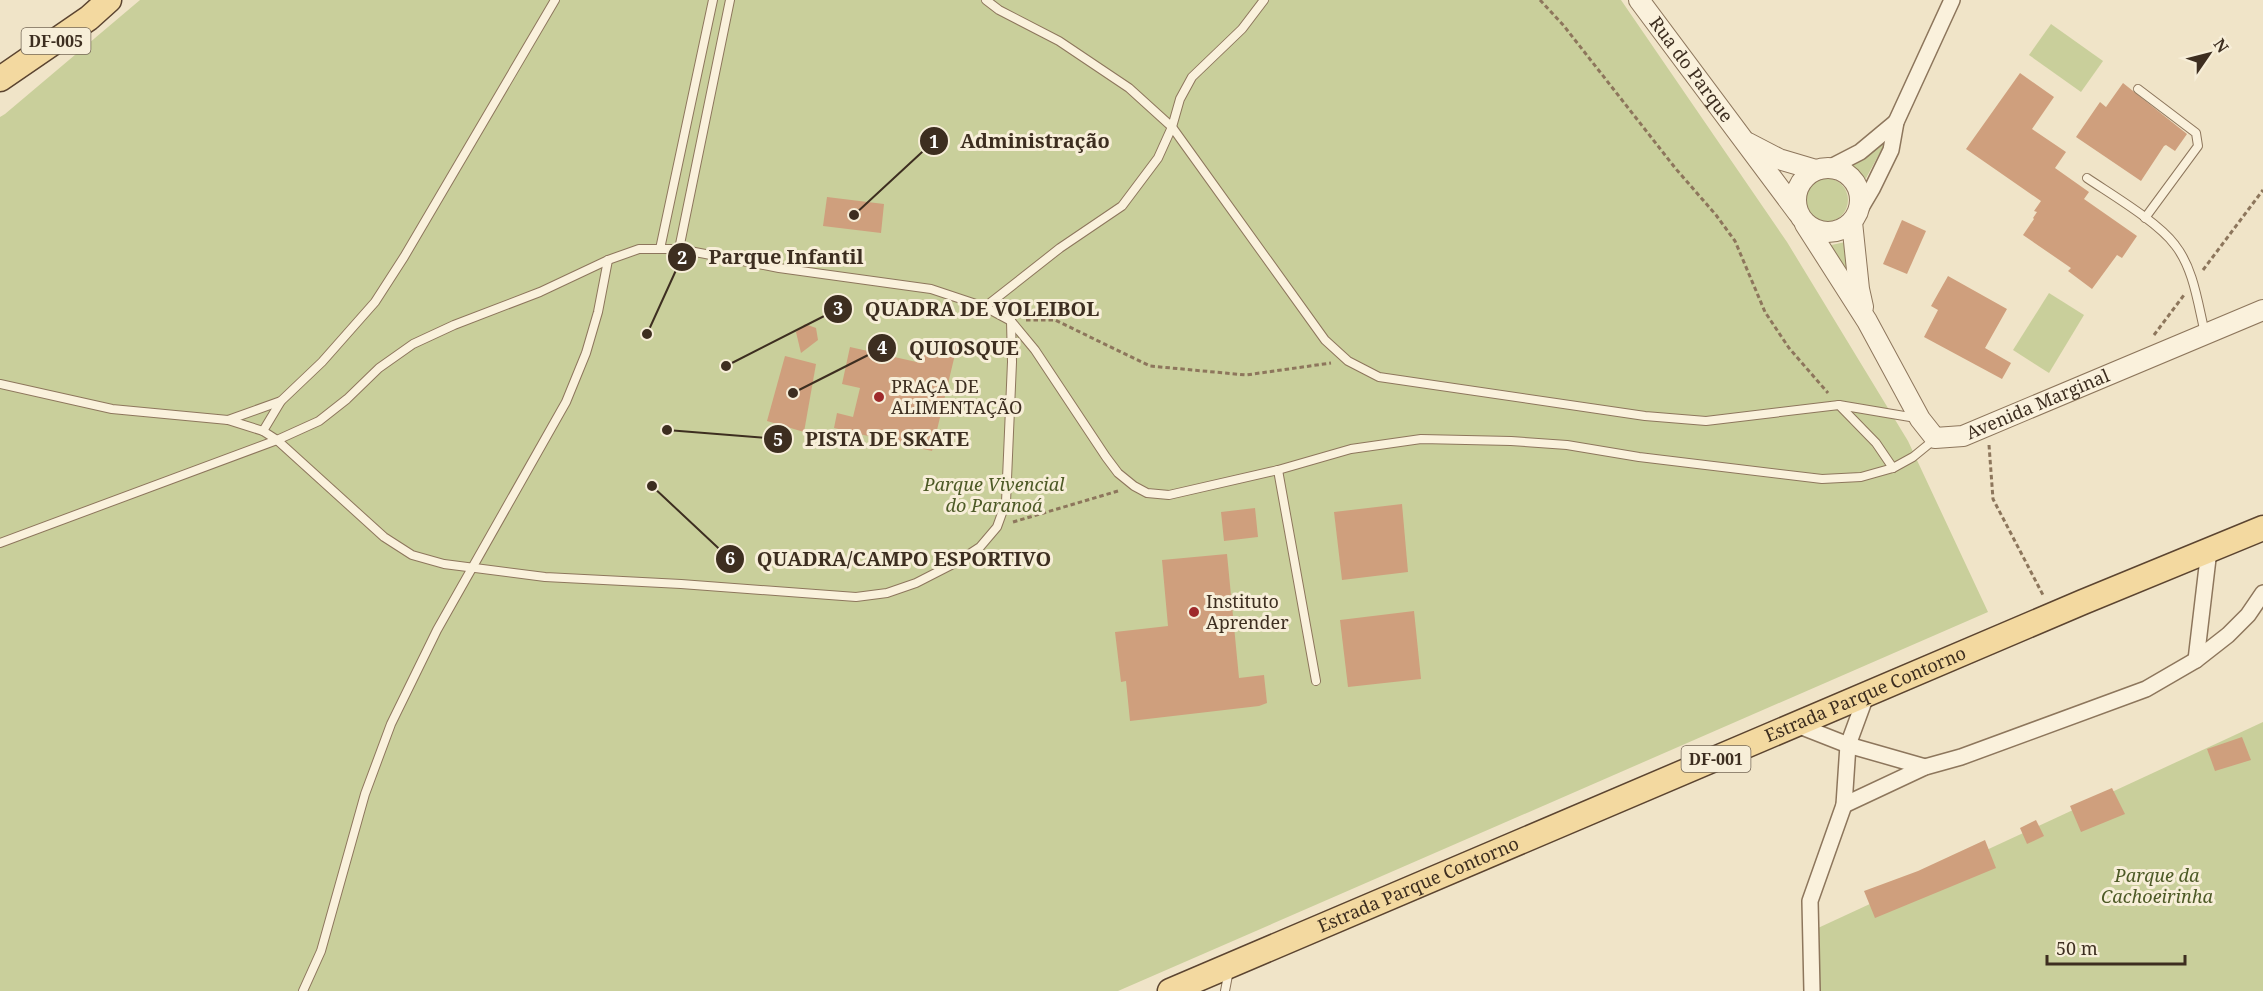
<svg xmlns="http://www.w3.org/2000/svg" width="2263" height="991" font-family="'Noto Serif',serif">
  <rect width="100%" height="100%" fill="#f0e4c8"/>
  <g fill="#c9cf9b">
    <polygon points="140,0 1621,0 1787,242 1908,441 1988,612 1118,991 0,991 0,117 5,114"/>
    <polygon points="2051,24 2103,61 2081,92 2029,55"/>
    <polygon points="1890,134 1865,180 1859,171 1848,164"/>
    <circle cx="1826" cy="200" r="22"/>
    <polygon points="1845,242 1854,291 1827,246"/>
    <polygon points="2049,293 2084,315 2049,373 2013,350"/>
    <polygon points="2263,722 2263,991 1817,991 1818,928"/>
  </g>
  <g fill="#cf9f7d">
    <polygon points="2020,73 2054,97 2032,129 2066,152 2055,168 2089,192 2084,199 2137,236 2122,258 2117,255 2092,289 2068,271 2071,268 2023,235 2034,219 2033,218 2037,212 2034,211 2041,201 1966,149"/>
    <polygon points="2123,83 2187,134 2175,151 2166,145 2164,146 2141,181 2076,137 2100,102 2106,107"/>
    <polygon points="827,197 884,204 881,233 823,226"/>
    <polygon points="1902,220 1926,231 1907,274 1883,264"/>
    <polygon points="1948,276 2007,309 1985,348 2011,363 2002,379 1924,337 1938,310 1931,306"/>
    <polygon points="805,324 816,328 818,340 801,353 796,332"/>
    <polygon points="927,339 957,346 932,451 834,428 837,413 853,417 860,388 842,384 850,347 921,363"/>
    <polygon points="785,356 816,364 804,432 767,421"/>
    <polygon points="1402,504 1408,572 1342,580 1334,512"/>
    <polygon points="1255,508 1258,537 1224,541 1221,512"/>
    <polygon points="1227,554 1239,678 1264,675 1267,703 1259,706 1130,721 1126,681 1121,682 1115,632 1168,626 1162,560"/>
    <polygon points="1414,611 1421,679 1348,687 1340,620"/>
    <polygon points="2242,737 2251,760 2215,771 2207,749"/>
    <polygon points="2112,788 2125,814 2081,832 2070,806"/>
    <polygon points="2036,820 2044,836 2027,844 2020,828"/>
    <polygon points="1985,840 1996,868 1875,918 1864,891 1918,871"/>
  </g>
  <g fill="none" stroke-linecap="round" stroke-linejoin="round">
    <defs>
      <g id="service">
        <polyline points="986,0 999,10 1059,41 1129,88 1172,127 1325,340 1348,361 1379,377 1645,416 1706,421 1839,405 1876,443 1893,468"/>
        <polyline points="2138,89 2196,133 2198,146 2145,218"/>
        <path d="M2087,178C2112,195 2158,222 2175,245C2194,269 2198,305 2205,333"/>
        <polyline points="660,249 713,0"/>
        <polyline points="679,249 730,0"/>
        <polyline points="985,307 1060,248 1122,206 1158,158 1172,127 1180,99 1192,77 1242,29 1264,0"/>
        <polyline points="0,384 112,409 228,420 281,401 322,362 375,302 404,257 555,0"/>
        <polyline points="1839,405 1916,418"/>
        <polyline points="228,420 263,431 277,440 384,537 412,555 444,564 545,577 681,584 856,597 887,593 916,583 957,562 980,547 997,527 1006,502 1012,362 1011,321"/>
        <polyline points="263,431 281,401"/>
        <polyline points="1278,470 1316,681"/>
        <polyline points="0,543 277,440 319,421 347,399 379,368 413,344 454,325 540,292 608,260 639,249 679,249 779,268 931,289 985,307 1011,321 1035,350 1106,457 1118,473 1134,486 1147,493 1169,495 1278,470 1351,449 1421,439 1511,441 1567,445 1639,457 1822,479 1861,477 1893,468 1913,457 1935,439"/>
        <polyline points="303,991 321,951 365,794 391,724 437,630 566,402 586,353 598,312 608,260"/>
        <polyline points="1225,991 1229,970"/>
      </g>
      <g id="minor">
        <polyline points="1829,168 1860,152 1896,122"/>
        <polyline points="1859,211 1872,189 1891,150 1896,122 1952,0"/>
        <polyline points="2196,660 2209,550"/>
        <polyline points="1797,725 1848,745 1925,767"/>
        <polyline points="1844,805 1925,767 1961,757 2146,689 2196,660 2228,635 2248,615 2263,593"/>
        <polyline points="1812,991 1810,901 1844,805 1848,745 1866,696"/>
      </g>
      <g id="tertiary">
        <path id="s1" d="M1639,0L1798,213"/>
        <polyline points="1748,143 1779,159 1816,170"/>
        <circle cx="1828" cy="200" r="32"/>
        <polyline points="1852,222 1859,289 1863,307"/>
        <path id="s2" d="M1805,224L1867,321L1920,419L1935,438L1963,436L2263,310"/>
      </g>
      <g id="primary">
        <polyline points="0,79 89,18 109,0"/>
        <path id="s3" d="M1170,991L2083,602L2263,528"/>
      </g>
    </defs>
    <use href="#service" stroke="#8d765c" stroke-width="10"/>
    <use href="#minor" stroke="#8d765c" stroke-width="18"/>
    <use href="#tertiary" stroke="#8d765c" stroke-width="22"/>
    <use href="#primary" stroke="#5b4430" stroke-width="27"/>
    <g stroke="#8d765c" stroke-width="3" stroke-dasharray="4.5 3" stroke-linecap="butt">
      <polyline points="1540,0 1564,26 1676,169 1716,215 1735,241 1765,312 1789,348 1828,393"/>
      <polyline points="2203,270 2263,190"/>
      <polyline points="1026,320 1055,320 1150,366 1246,375 1331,363"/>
      <polyline points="2154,335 2184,295"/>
      <polyline points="1989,445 1993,499 2044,597"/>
      <polyline points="1013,522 1118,491"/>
    </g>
    <use href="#service" stroke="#faf1dc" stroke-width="8"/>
    <use href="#minor" stroke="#faf1dc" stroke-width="15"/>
    <use href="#tertiary" stroke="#faf1dc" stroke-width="20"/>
    <use href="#primary" stroke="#f3d9a0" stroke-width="24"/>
  </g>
  <g fill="#9e2a2b" stroke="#f7eed8" stroke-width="2">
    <circle cx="879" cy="397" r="6"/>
    <circle cx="1194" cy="612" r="6"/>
  </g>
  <g text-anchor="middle" stroke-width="6" stroke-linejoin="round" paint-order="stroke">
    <g fill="#f7eed8" stroke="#756857" stroke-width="1.5">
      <rect x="21.5" y="28" width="69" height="26" rx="4.5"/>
      <rect x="1681.5" y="746" width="69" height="26" rx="4.5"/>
    </g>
    <g font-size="16" font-weight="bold" fill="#3d2e20">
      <text x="56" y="47">DF-005</text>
      <text x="1716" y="765">DF-001</text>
    </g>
    <g font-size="18" fill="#3d2e20" stroke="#f7eed8">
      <text dy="6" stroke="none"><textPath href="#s1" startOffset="87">Rua do Parque</textPath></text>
      <text dy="6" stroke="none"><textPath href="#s2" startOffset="360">Avenida Marginal</textPath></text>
      <text dy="6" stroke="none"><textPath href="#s3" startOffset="756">Estrada Parque Contorno</textPath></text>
      <text dy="6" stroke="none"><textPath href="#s3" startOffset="270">Estrada Parque Contorno</textPath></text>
    </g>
    <g font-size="18" fill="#3d2e20" stroke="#f7eed8" text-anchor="start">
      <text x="891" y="393">PRAÇA DE<tspan x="891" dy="21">ALIMENTAÇÃO</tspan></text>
      <text x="1206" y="608">Instituto<tspan x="1206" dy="21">Aprender</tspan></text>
    </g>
    <g font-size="18" font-style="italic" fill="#4d5a26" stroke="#f7eed8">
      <text x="994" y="491">Parque Vivencial<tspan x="994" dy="21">do Paranoá</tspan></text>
      <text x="2157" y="882">Parque da<tspan x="2157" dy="21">Cachoeirinha</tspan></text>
    </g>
  </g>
  <path fill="none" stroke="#3d2e20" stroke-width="2" d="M854 215L934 141M647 334L682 257M726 366L838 309M793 393L882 348M667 430L778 439M652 486L730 559"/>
  <g fill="#3d2e20" stroke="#f7eed8" stroke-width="2">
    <circle cx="854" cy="215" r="6"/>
    <circle cx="647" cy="334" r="6"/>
    <circle cx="726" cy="366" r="6"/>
    <circle cx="793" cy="393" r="6"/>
    <circle cx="667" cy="430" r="6"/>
    <circle cx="652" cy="486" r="6"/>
    <circle cx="934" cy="141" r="15"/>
    <circle cx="682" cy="257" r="15"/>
    <circle cx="838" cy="309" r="15"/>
    <circle cx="882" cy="348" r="15"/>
    <circle cx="778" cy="439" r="15"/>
    <circle cx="730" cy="559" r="15"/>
  </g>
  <g font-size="18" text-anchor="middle" font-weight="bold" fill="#fff">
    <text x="934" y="148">1</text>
    <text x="682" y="264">2</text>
    <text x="838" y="315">3</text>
    <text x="882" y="354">4</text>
    <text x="778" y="446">5</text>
    <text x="730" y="565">6</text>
  </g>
  <g font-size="20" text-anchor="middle" font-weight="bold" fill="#3d2e20" stroke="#f7eed8" stroke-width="6" stroke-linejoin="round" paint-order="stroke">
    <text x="1035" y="148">Administração</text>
    <text x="786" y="264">Parque Infantil</text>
    <text x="982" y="316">QUADRA DE VOLEIBOL</text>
    <text x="964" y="355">QUIOSQUE</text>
    <text x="887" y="446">PISTA DE SKATE</text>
    <text x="904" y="566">QUADRA/CAMPO ESPORTIVO</text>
  </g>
  <g transform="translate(2209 54) rotate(55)" stroke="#f7eed8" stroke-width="4.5" paint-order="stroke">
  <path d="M0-4.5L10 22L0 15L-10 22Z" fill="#3d2e20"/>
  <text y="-9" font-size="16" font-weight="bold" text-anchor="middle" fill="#3d2e20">N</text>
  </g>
  <path d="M2047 955v9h138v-9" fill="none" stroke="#3d2e20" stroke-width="3"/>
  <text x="2056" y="955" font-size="18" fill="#3d2e20" stroke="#f7eed8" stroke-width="4.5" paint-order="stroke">50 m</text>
</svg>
